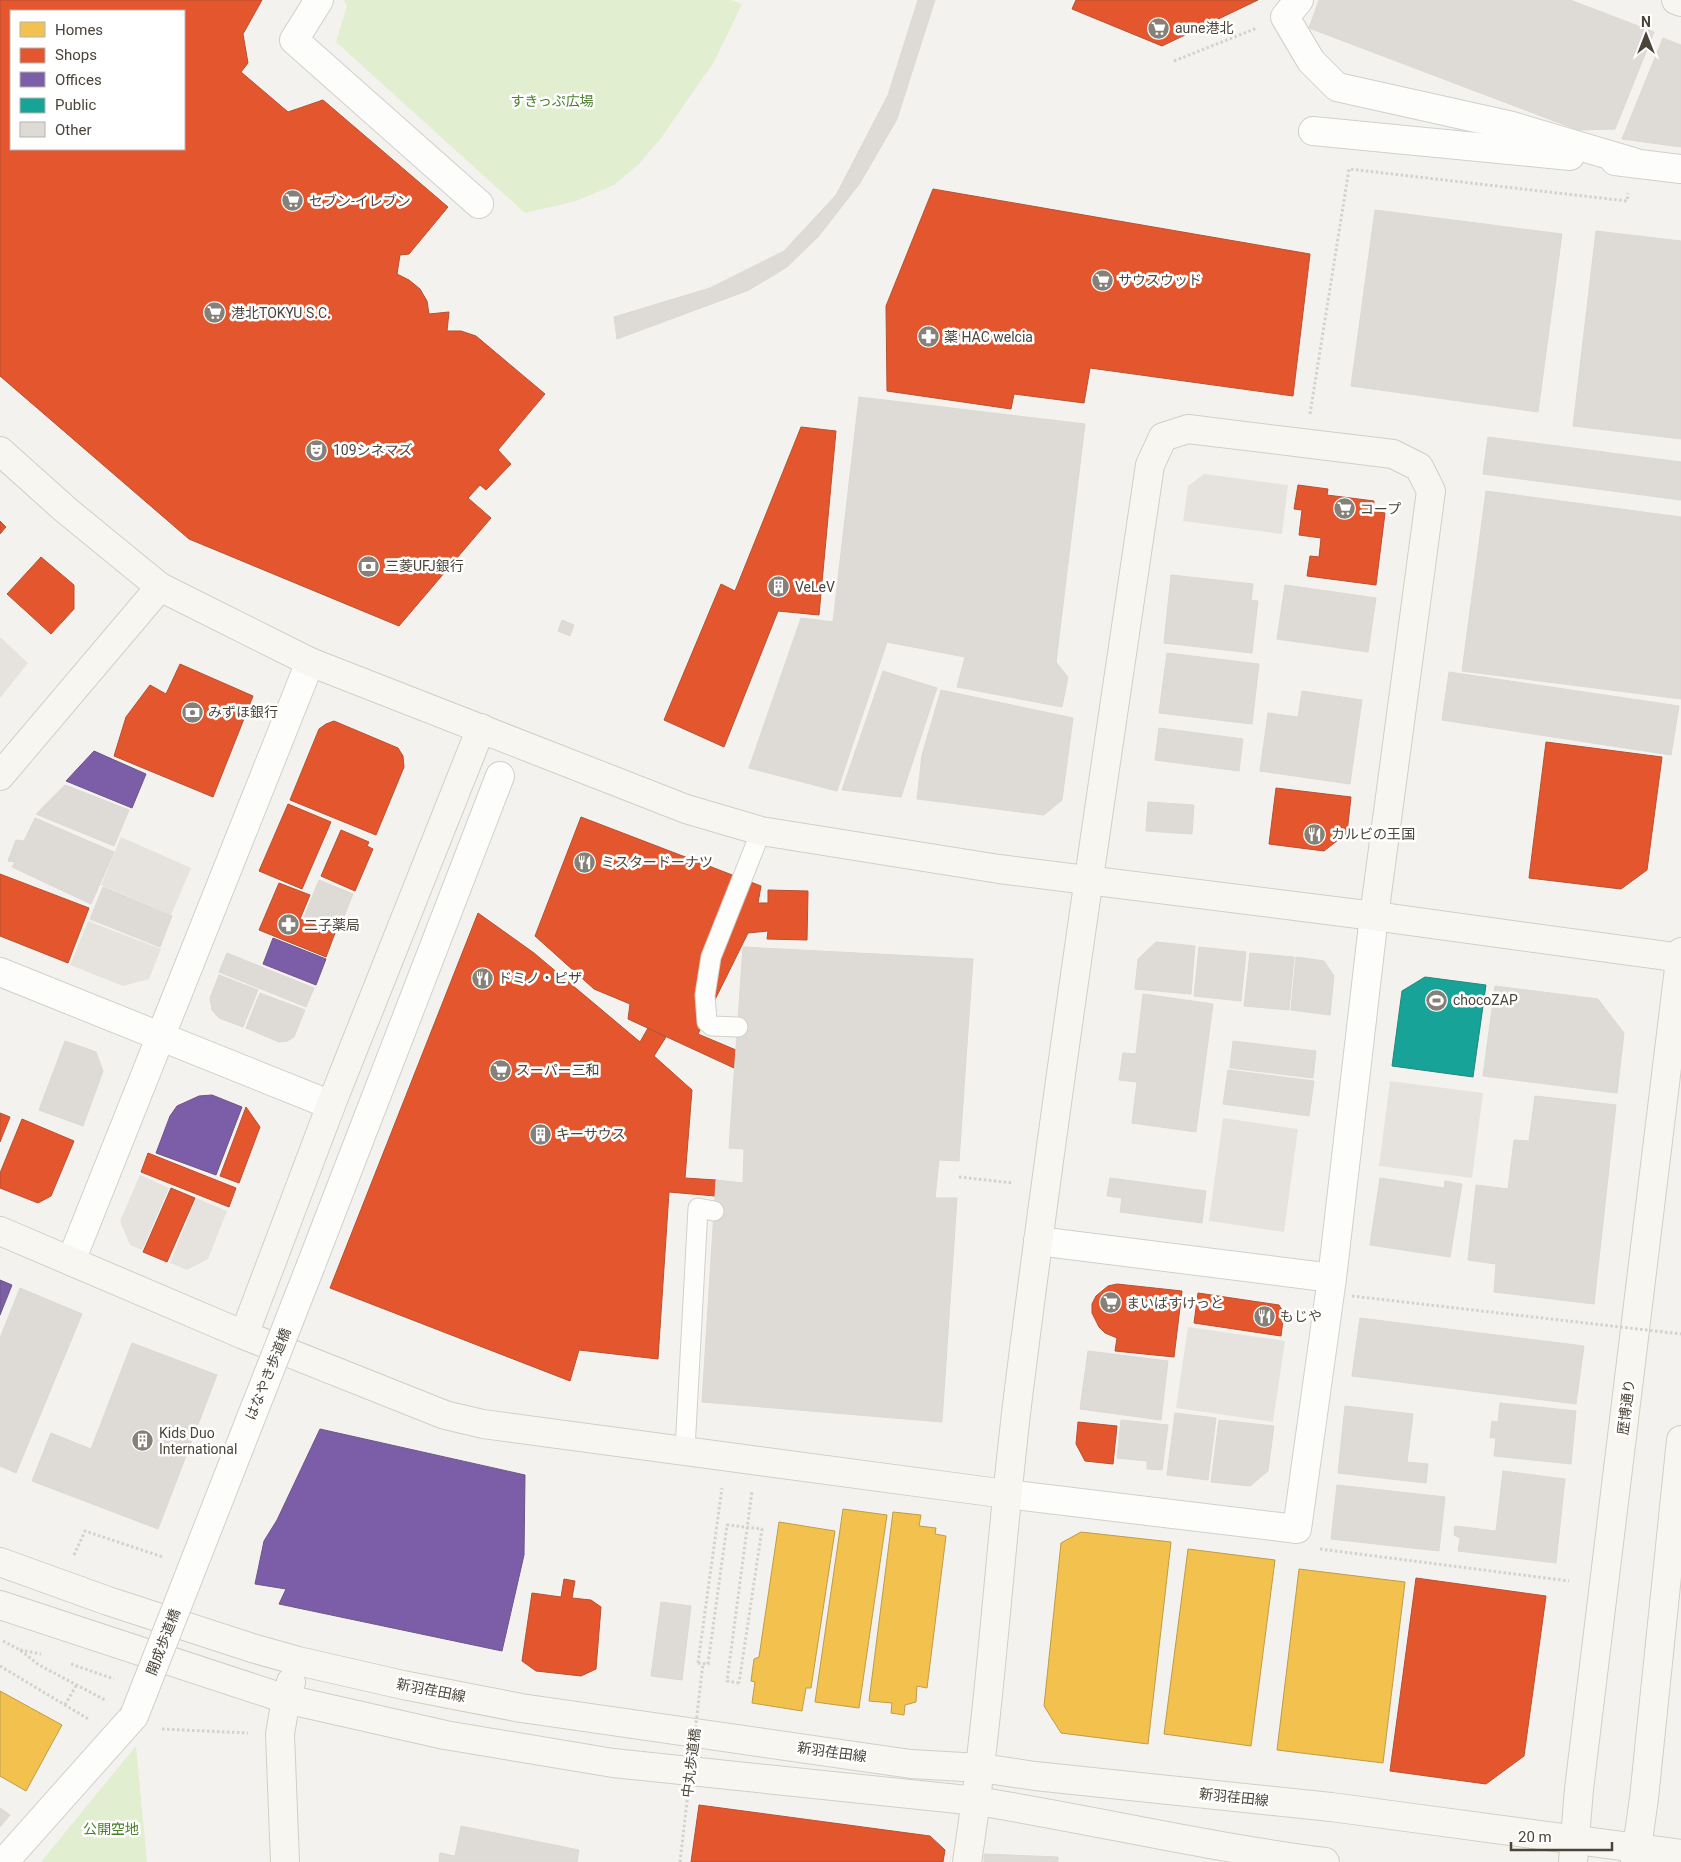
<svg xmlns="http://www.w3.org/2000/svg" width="1681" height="1862" font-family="Roboto,'Noto Sans JP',sans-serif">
  <rect width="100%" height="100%" fill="#f4f2ee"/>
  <g fill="#e1eecf">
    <polygon points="344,0 731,0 742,4 714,62 661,138 639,164 614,185 576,201 525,213 336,42 347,6"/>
    <polygon points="136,1746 147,1862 41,1862"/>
  </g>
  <g fill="#e6e3df">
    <polygon points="1204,474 1288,485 1282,534 1183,521 1188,486"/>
    <polygon points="0,637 28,663 0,698"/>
    <polygon points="121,837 191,868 171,915 101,885"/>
    <polygon points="88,921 161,949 149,979 123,986 70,965"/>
    <polygon points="1390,1081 1483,1093 1472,1178 1379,1166"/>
    <polygon points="1223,1118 1298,1129 1284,1232 1209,1221"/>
    <polygon points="140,1175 169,1188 142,1250 130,1245 120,1221"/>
    <polygon points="196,1198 227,1211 208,1259 187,1270 170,1263"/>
    <polygon points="1188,1327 1285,1341 1273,1422 1176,1408"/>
  </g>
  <g fill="#f2c14e" stroke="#c09c48">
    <polygon points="843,1509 887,1515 859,1708 815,1702"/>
    <polygon points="893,1512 921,1515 919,1526 936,1528 935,1534 946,1536 927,1688 917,1686 916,1702 905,1705 904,1715 891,1713 892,1703 869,1701"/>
    <polygon points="779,1522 835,1531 811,1688 806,1688 802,1711 752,1703 755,1682 751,1681 754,1659 759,1657"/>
    <polygon points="1081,1532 1171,1542 1148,1744 1061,1733 1044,1706 1061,1543"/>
    <polygon points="1188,1549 1275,1560 1251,1746 1164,1734"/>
    <polygon points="1299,1569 1405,1582 1383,1763 1277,1750"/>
    <polygon points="0,1691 62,1725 26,1791 0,1776"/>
  </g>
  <g fill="#e4572e" stroke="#b65131" fill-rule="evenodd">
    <path d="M0,0H262L243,34L248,63L241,72L288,112L323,100L448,207L409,254L400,255L397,274L409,280L420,289L427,301L429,314L449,312L447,331H461L476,336L545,394L498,450L511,464L486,490L480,485L468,498L491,518L399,626L189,539L0,376ZM11,11H184V149H11Z"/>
    <polygon points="1076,0 1258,0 1162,46 1072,9"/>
    <polygon points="933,189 1310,254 1293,396 1090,368 1084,403 1014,394 1011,409 887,391 886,306"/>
    <polygon points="801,427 836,431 819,615 778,611 724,747 664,720 721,584 735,591"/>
    <polygon points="1298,485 1328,489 1327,495 1374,501 1373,511 1385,513 1376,585 1307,576 1310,556 1319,557 1321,538 1299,535 1302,510 1294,509"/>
    <polygon points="0,521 6,527 0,534"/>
    <polygon points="41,557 74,585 74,609 51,634 7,594"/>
    <polygon points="180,664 253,696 213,797 114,756 126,717 150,685 166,694"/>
    <polygon points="334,721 398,748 403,756 404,767 376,835 290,800 319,729 326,724"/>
    <polygon points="1546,742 1662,757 1647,870 1621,889 1529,878"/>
    <polygon points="1276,788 1351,797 1347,833 1324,851 1269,844"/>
    <polygon points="288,804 331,822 302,889 259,871"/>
    <polygon points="581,817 761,886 758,903 768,903 768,890 808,891 807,940 767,939 768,931 748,933 698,1034 736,1050 734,1068 628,1019 630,1004 594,989 535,936"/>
    <polygon points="341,830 369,842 367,846 373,849 355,891 321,876"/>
    <polygon points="0,874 89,908 68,963 0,936"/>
    <polygon points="279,883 310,895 300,919 335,933 326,957 259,930"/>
    <polygon points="478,913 534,953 640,1042 648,1028 666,1037 654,1056 692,1090 685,1178 716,1180 715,1196 669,1192 658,1359 579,1350 570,1381 330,1288"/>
    <polygon points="246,1107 260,1127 239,1183 220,1176"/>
    <polygon points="0,1113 10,1117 0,1142"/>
    <polygon points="22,1119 74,1141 51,1196 38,1203 0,1188 0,1173"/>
    <polygon points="148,1153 236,1188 229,1207 141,1172"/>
    <polygon points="171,1188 195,1198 167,1262 143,1252"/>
    <polygon points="1117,1284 1182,1291 1174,1357 1115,1351 1117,1338 1105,1333 1099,1327 1092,1313 1092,1304 1096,1296 1108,1286"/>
    <polygon points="1198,1293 1279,1305 1284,1313 1281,1336 1194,1323"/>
    <polygon points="1078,1422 1117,1426 1113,1464 1085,1461 1076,1444"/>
    <polygon points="1416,1578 1546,1596 1524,1756 1486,1784 1390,1771"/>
    <polygon points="564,1579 575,1581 572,1598 591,1600 601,1607 596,1669 581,1676 536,1671 522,1661 532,1593 561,1597"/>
    <polygon points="699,1805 930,1836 945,1850 943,1862 691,1862"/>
  </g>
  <g fill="#7b5ea7" stroke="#6d5686">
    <polygon points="94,751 146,774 132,808 66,781"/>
    <polygon points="273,938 326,959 316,985 263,964"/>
    <polygon points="212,1095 242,1107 216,1175 156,1153 170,1116 177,1106 199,1096"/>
    <polygon points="0,1280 12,1285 0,1315"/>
    <polygon points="320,1429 525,1475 524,1555 502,1651 279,1604 286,1589 255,1584 264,1541 277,1520"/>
  </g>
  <polygon fill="#17a398" stroke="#27867c" points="1425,977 1486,985 1473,1077 1392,1066 1402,991"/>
  <g fill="#dedbd6" stroke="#dcd9d4">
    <polygon points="918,0 935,0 897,119 860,183 818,237 787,267 749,290 617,339 614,317 710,288 784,251 836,195 888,95"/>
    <polygon points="1319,0 1570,0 1654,32 1615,129 1578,130 1309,28"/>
    <polygon points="1663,38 1681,45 1681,147 1622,139"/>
    <polygon points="1375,210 1562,234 1538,412 1351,386"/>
    <polygon points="1596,231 1681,241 1681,439 1573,426"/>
    <polygon points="859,397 1085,424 1056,662 1068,677 1062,707 957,687 965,657 887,642 837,791 749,768 801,618 833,622"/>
    <polygon points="1488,437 1681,462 1681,500 1483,474"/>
    <polygon points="1486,491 1681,517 1681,699 1462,671"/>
    <polygon points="1171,575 1253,584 1251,600 1258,601 1252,653 1164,643"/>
    <polygon points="1285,585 1376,598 1368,652 1277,639"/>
    <polygon points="562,620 574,625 570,636 558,631"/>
    <polygon points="1167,653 1259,664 1252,724 1159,713"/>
    <polygon points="883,671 937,688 901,797 842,790"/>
    <polygon points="1449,672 1679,706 1671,755 1442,720"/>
    <polygon points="941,690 1073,718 1062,800 1044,815 917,799 922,755"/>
    <polygon points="1302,691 1362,700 1350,784 1260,771 1268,713 1298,717"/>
    <polygon points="1159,728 1243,739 1239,771 1155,760"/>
    <polygon points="65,785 129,810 114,846 36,814"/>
    <polygon points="1148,802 1194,805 1192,834 1146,831"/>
    <polygon points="35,818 114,852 91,904 12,867 15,862 8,861 16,840 24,841"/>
    <polygon points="319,880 353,894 338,931 304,917"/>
    <polygon points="103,887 172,916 160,947 90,919"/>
    <polygon points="1156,942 1195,946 1191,994 1135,989 1138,959"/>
    <polygon points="743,947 973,959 959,1161 939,1160 935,1198 957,1198 942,1422 702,1402 716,1180 743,1183 744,1149 729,1148"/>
    <polygon points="1199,947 1246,952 1241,1001 1194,996"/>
    <polygon points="227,953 314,988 306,1007 219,972"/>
    <polygon points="1250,953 1294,957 1289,1010 1244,1006"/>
    <polygon points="1296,957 1324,961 1334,976 1330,1015 1291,1010"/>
    <polygon points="219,975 258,990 243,1027 219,1018 212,1010 210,998"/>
    <polygon points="1495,986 1598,999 1624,1033 1617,1093 1483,1076"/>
    <polygon points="260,993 305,1010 294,1037 287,1041 279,1042 246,1028"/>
    <polygon points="1143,994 1213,1004 1196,1132 1132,1123 1137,1082 1119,1080 1123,1053 1136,1054"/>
    <polygon points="65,1041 96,1052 103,1071 83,1126 39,1110"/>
    <polygon points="1233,1041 1316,1051 1313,1078 1230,1068"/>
    <polygon points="1228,1070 1314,1081 1309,1116 1223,1104"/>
    <polygon points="1535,1096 1616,1105 1594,1304 1494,1292 1496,1264 1468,1260 1476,1185 1508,1189 1514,1140 1529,1141"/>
    <polygon points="1110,1178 1206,1191 1202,1223 1120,1212 1122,1198 1107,1196"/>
    <polygon points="1380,1178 1444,1188 1445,1181 1462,1184 1450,1257 1370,1245"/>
    <polygon points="20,1288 82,1314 16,1473 0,1466 0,1338"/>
    <polygon points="1360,1318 1584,1346 1576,1404 1352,1376"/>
    <polygon points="132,1343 217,1375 158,1529 32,1481 51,1433 91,1449"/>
    <polygon points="1088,1351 1168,1361 1161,1420 1080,1409"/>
    <polygon points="1500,1403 1576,1411 1571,1464 1494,1456 1496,1438 1490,1438 1492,1421 1498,1422"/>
    <polygon points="1345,1406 1413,1414 1407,1462 1428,1464 1426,1483 1338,1473"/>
    <polygon points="1175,1413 1216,1418 1208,1480 1167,1475"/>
    <polygon points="1121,1420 1168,1425 1162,1470 1147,1469 1147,1461 1117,1458"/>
    <polygon points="1219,1420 1274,1426 1268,1471 1250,1486 1211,1482"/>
    <polygon points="1503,1471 1565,1479 1556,1563 1458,1551 1460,1538 1454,1535 1455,1526 1496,1531"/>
    <polygon points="1337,1485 1445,1497 1439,1551 1331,1539"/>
    <polygon points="661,1602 691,1606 682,1680 651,1676"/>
    <polygon points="0,1808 10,1815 0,1827"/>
    <polygon points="461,1826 579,1850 577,1862 439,1862 440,1853 455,1856"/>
    <polygon points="984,1854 1058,1857 1058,1862 984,1862"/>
  </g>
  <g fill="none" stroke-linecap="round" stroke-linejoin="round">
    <defs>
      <g id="lane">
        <polyline points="738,1027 712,1026 707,1022 705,995 711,957 761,831"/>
        <polyline points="685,1450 698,1208 714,1211"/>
      </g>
      <g id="street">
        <polyline points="319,0 294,40 479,204"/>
        <polyline points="1299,0 1285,17 1311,61 1337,87 1512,126 1633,162"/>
        <polyline points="1313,131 1570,156"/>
        <polyline points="1615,161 1681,169"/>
        <polyline points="0,972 331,1105"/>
        <polyline points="1038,1241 1332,1278"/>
        <polyline points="71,1261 310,662"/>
        <polyline points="311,1265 500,776"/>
        <polyline points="1006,1494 1297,1529 1332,1278 1374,916"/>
        <polyline points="4,1862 134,1716"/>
      </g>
      <g id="secondary">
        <polyline points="1676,0 1681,2"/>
        <polyline points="0,451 67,511 160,587 310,662 686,809 761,831 999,869 1374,916 1681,958"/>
        <polyline points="0,776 160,587"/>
        <polyline points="0,1231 244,1335 445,1415 483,1424 1006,1494"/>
        <polyline points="244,1335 331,1105 481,728"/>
        <polyline points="0,1562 108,1601 252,1648 298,1661 403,1685 521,1708 911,1764 981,1768 1035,1776 1331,1807 1681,1854"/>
        <path d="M0,1605L286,1699L445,1735L613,1763L977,1801C1093,1820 1208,1847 1325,1862"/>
        <polyline points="285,1862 280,1734 286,1699 291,1682"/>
        <path d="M967,1862C991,1708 999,1552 1018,1397C1057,1086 1104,775 1150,465L1163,437L1188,429L1393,454L1419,467L1431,491L1374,916"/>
        <polyline points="1573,1862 1579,1789 1681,952"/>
        <polyline points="1635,1862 1644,1798 1681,1440"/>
      </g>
    </defs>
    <use href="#lane" stroke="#d2d0cb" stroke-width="21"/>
    <use href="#street" stroke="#d2d0cb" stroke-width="30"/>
    <use href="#secondary" stroke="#d3cfc5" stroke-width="30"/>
    <g stroke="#d3d2cc" stroke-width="3" stroke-dasharray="2.5 2.5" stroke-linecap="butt">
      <polyline points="1174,61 1257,28"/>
      <polyline points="1310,414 1349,169 1627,201 1628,193"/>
      <polyline points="959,1177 1013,1183"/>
      <polyline points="1320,1549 1569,1581"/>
      <polyline points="74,1555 85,1531 163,1557"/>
      <polyline points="3,1641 20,1650 39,1665 105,1700"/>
      <polyline points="20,1650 41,1654"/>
      <polyline points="698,1663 722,1488"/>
      <polyline points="71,1664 114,1679"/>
      <polyline points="0,1666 90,1720"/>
      <polyline points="739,1683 727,1681 752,1491"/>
      <polyline points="65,1705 77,1684"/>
      <polyline points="162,1729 248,1733"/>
    </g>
    <use href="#lane" stroke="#fdfdfc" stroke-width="19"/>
    <use href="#street" stroke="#fdfdfc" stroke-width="28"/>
    <use href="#secondary" stroke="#f7f6f1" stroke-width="28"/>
    <defs>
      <polyline id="street-bridge" points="134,1716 311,1265"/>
    </defs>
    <use href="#street-bridge" stroke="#d2d0cb" stroke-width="30" stroke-linecap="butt"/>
    <g stroke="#d3d2cc" stroke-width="3" stroke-dasharray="2.5 2.5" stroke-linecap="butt">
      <polyline points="1352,1296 1681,1334"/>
      <polyline points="698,1663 708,1664 727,1525 762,1529 739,1683"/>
      <polyline points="680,1862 703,1663"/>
    </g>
    <use href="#street-bridge" stroke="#fdfdfc" stroke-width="28"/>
  </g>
  <defs>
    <symbol id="supermarket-disc" viewBox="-11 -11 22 22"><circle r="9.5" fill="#868178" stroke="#fff"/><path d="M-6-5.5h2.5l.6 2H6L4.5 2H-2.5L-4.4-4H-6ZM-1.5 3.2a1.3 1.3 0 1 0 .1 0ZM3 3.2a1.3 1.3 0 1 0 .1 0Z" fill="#fff"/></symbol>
    <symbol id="pharmacy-disc" viewBox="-11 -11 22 22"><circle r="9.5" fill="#868178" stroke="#fff"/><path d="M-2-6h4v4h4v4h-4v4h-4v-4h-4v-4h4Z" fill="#fff"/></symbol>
    <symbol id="theatre-disc" viewBox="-11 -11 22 22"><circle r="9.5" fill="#868178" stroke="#fff"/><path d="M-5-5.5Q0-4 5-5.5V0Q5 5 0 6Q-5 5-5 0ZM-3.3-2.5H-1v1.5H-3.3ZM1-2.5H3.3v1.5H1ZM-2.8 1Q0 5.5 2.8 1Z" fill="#fff"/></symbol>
    <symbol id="bank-disc" viewBox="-11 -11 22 22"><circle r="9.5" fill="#868178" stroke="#fff"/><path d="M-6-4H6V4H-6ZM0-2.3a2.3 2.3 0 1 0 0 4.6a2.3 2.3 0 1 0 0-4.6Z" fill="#fff"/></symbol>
    <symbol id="building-disc" viewBox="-11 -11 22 22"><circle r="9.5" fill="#868178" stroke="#fff"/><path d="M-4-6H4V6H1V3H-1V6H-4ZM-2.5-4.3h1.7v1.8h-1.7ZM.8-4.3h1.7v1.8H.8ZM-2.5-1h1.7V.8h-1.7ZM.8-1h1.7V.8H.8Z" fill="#fff"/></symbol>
    <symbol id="restaurant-disc" viewBox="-11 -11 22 22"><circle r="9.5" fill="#868178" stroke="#fff"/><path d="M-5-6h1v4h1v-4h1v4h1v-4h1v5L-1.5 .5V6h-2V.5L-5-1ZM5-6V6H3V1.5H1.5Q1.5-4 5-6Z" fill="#fff"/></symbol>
    <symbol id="stadium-disc" viewBox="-11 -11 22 22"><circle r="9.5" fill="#868178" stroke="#fff"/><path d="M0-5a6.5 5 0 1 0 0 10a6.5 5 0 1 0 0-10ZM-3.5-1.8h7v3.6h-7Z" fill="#fff"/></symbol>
  </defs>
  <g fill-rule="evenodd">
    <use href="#supermarket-disc" x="1146" y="16" width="25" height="25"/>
    <use href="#supermarket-disc" x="280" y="188" width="25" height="25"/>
    <use href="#supermarket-disc" x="1090" y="268" width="25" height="25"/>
    <use href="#supermarket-disc" x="202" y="300" width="25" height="25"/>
    <use href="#pharmacy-disc" x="916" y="324" width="25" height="25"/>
    <use href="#theatre-disc" x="304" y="438" width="25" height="25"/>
    <use href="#supermarket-disc" x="1332" y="496" width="25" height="25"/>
    <use href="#bank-disc" x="356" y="554" width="25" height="25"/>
    <use href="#building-disc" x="766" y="574" width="25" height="25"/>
    <use href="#bank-disc" x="180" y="700" width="25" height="25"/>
    <use href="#restaurant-disc" x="1302" y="822" width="25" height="25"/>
    <use href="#restaurant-disc" x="572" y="850" width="25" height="25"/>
    <use href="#pharmacy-disc" x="276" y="912" width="25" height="25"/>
    <use href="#restaurant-disc" x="470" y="966" width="25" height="25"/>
    <use href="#stadium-disc" x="1424" y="988" width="25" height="25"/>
    <use href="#supermarket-disc" x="488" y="1058" width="25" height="25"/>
    <use href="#building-disc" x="528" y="1122" width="25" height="25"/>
    <use href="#supermarket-disc" x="1098" y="1290" width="25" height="25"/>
    <use href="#restaurant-disc" x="1252" y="1304" width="25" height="25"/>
    <use href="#building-disc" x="130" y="1428" width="25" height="25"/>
  </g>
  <g text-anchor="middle" stroke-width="5" stroke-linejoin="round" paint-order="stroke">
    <g font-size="14" fill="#4b4439" stroke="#fff" text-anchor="start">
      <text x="1175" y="33">aune港北</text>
      <text x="309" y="206">セブン-イレブン</text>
      <text x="1118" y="285">サウスウッド</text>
      <text x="231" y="318">港北TOKYU S.C.</text>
      <text x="944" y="342">薬 HAC welcia</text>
      <text x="333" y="455">109シネマズ</text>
      <text x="1360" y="514">コープ</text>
      <text x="385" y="571">三菱UFJ銀行</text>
      <text x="795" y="592">VeLeV</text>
      <text x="208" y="717">みずほ銀行</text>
      <text x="1331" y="839">カルビの王国</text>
      <text x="601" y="867">ミスタードーナツ</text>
      <text x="304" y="930">二子薬局</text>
      <text x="498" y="983">ドミノ・ピザ</text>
      <text x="1453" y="1005">chocoZAP</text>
      <text x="516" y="1075">スーパー三和</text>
      <text x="556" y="1139">キーサウス</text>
      <text x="1126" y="1308">まいばすけっと</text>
      <text x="1280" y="1321">もじや</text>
      <text x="159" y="1438">Kids Duo<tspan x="159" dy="16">International</tspan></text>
    </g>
    <g font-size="14" fill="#4a7f2a" stroke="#fff">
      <text x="552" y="106">すきっぷ広場</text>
      <text x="111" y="1834">公開空地</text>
    </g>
    <g font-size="14" fill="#4b4439" stroke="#fff">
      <text transform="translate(268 1374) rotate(-68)" y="5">はなやき歩道橋</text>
      <text transform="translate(1626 1407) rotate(-83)" y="5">歴博通り</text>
      <text transform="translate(163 1642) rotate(-69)" y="5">開成歩道橋</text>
      <text transform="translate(431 1690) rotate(11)" y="5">新羽荏田線</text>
      <text transform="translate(832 1752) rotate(8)" y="5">新羽荏田線</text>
      <text transform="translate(691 1763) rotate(-83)" y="5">中丸歩道橋</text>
      <text transform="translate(1234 1797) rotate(6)" y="5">新羽荏田線</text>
    </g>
  </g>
  <rect x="10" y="10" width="175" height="140" fill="#ffffff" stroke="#b7b4b0"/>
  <rect x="20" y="22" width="25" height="15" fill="#f2c14e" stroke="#b7b4b0"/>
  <text x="55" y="35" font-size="15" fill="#4b4439">Homes</text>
  <rect x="20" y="48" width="25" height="15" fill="#e4572e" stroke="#b7b4b0"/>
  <text x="55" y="60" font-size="15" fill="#4b4439">Shops</text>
  <rect x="20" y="72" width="25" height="15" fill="#7b5ea7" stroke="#b7b4b0"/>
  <text x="55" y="85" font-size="15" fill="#4b4439">Offices</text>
  <rect x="20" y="98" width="25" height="15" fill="#17a398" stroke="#b7b4b0"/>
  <text x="55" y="110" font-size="15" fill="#4b4439">Public</text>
  <rect x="20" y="122" width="25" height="15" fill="#dedbd6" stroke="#b7b4b0"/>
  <text x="55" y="135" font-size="15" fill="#4b4439">Other</text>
  <g transform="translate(1646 35)" stroke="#ffffff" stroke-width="4" paint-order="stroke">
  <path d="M0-4L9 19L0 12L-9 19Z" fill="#4b4439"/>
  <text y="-8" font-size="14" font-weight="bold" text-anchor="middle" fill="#4b4439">N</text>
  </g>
  <path d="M1511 1842v8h101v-8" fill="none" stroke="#4b4439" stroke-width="2.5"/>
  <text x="1518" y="1842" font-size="15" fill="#4b4439" stroke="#ffffff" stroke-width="4" paint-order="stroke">20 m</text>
</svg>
